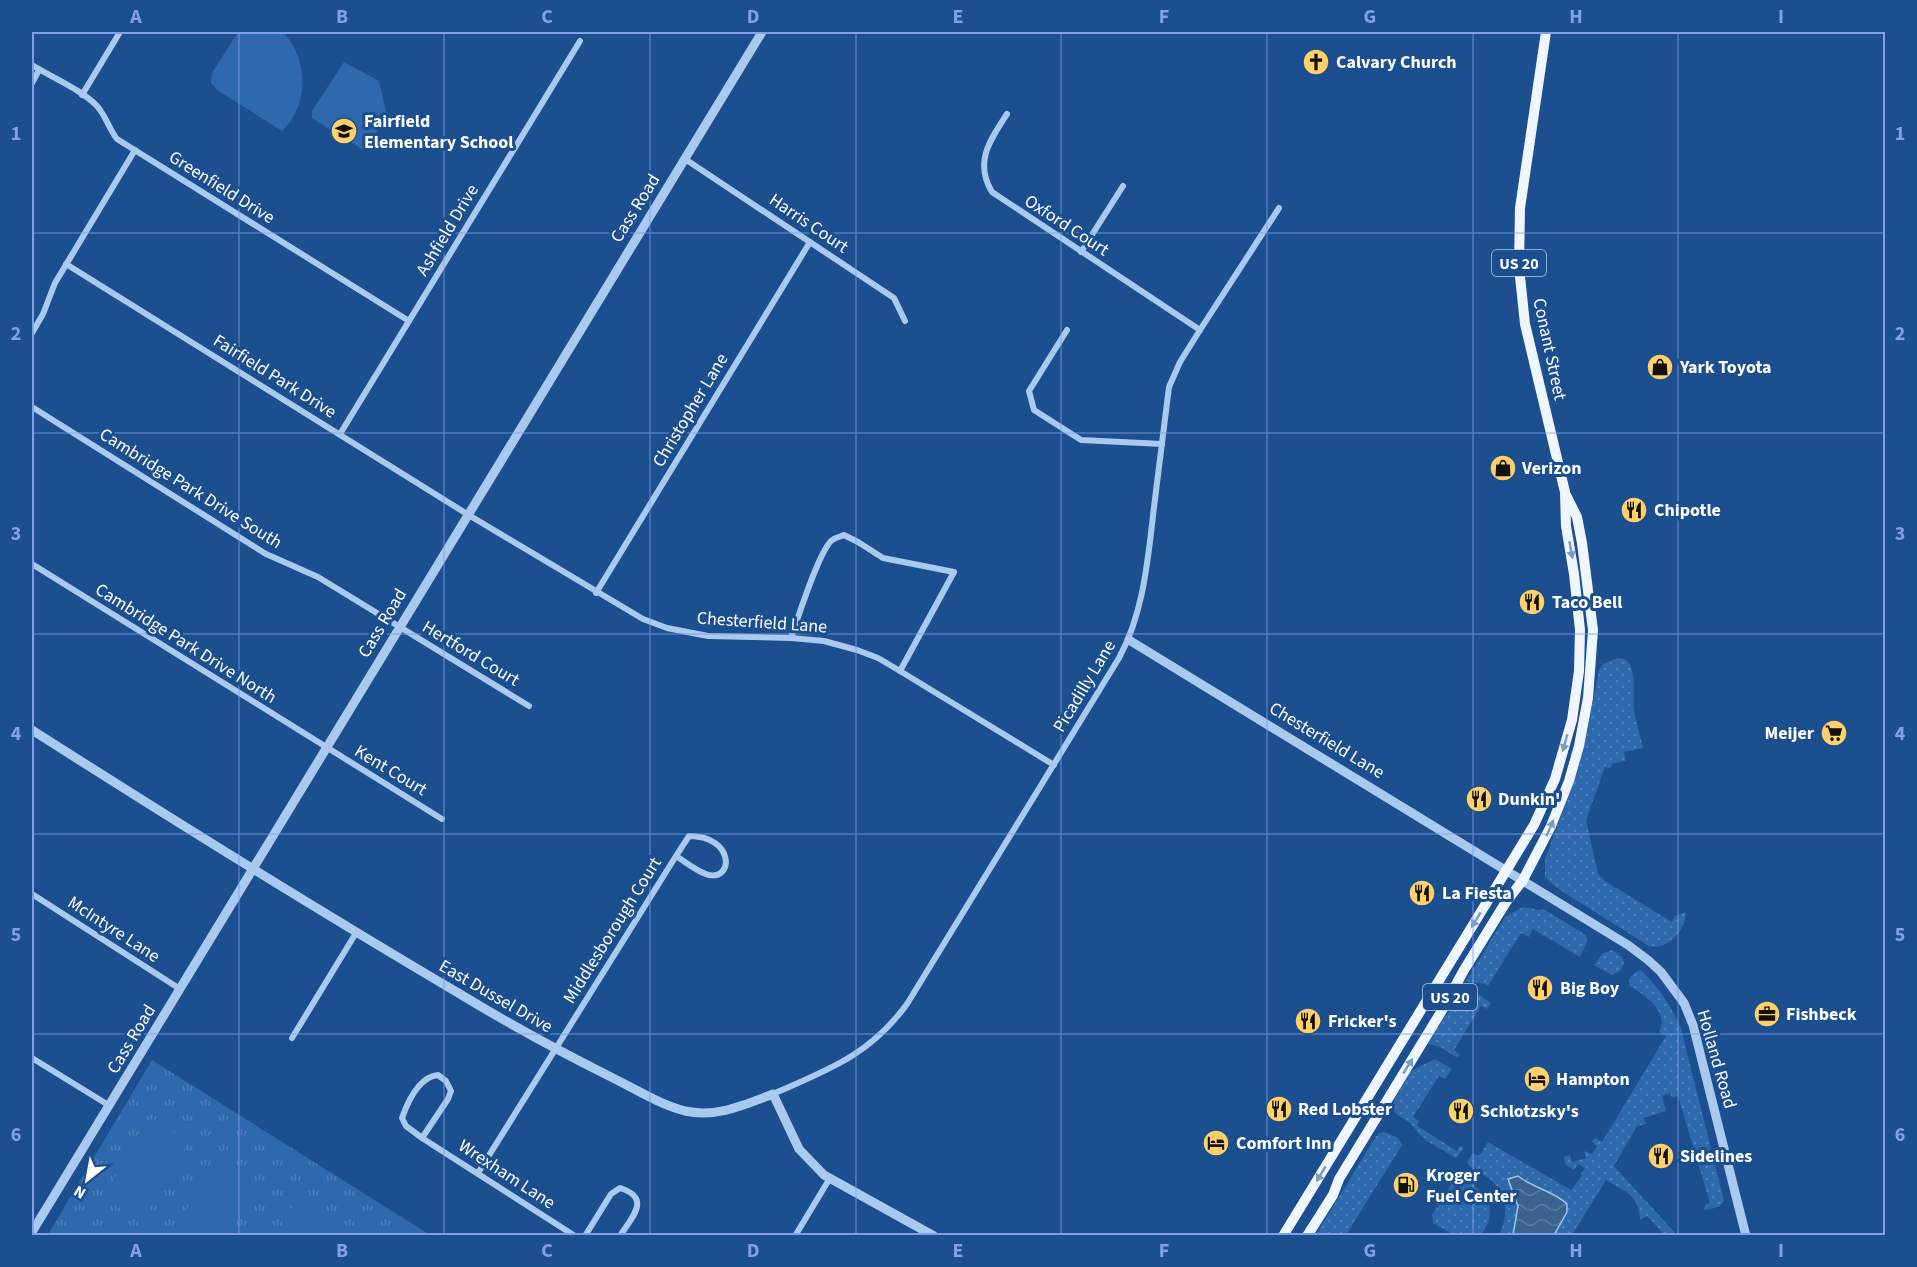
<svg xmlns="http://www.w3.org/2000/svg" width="1917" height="1267" font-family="'Source Sans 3',sans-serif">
  <defs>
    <pattern id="grass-dots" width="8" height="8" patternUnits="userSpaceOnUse" patternTransform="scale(1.5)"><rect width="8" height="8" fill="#2e69ad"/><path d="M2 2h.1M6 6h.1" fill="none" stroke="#4d80b9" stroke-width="1.8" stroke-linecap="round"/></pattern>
    <pattern id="park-tufts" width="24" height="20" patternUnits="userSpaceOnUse" patternTransform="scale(1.5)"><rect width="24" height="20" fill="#2e69ad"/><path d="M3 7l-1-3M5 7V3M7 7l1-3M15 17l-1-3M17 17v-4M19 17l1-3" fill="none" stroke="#4d80b9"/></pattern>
    <pattern id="water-waves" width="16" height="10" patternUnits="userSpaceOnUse" patternTransform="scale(1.5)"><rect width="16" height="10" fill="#3c6290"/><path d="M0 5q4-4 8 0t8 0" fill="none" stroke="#597aa1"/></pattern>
  </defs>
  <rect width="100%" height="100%" fill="#1b4f8f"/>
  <g fill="url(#grass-dots)">
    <path d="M1618,658C1640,657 1632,697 1634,711C1637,723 1640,736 1643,748L1624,752L1626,761L1613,763L1610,768L1605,767L1586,820L1598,874L1605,881L1672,922L1675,916L1686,912C1686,929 1668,951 1649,946L1557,888L1545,877V859L1578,770L1586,738L1599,670L1603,664Z"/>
    <path d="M1523,907L1539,910L1543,909L1586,935L1587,942L1580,957L1533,929L1529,937L1521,933L1488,986C1479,980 1473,985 1466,981L1505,917Z"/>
    <polygon points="1612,950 1622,957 1624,963 1620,971 1612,975 1594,965 1602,954"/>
    <path d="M1641,970C1659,988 1671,1005 1681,1029L1724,1201L1719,1207L1704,1210L1705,1205L1710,1203L1678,1096L1672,1098L1670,1093L1662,1096L1666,1111L1644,1118L1646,1124L1637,1126L1614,1166L1677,1235H1664V1234L1647,1216L1640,1220C1639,1195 1626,1192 1606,1180L1572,1235H1499C1509,1216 1507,1194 1490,1179C1482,1173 1471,1171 1467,1162L1473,1153L1479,1156L1488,1142L1571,1190L1582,1176L1581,1174L1585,1168L1578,1164L1574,1170L1565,1164L1564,1157L1570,1155L1572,1162L1586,1158L1584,1151L1592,1154L1597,1146L1592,1142L1595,1138L1602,1142L1666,1036L1659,1032C1670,1012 1645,995 1630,986C1627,978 1633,973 1641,970Z"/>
    <path d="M1478,994L1491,1003L1487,1009L1481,1006L1454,1050L1459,1054V1056L1456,1057L1440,1047L1428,1044C1441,1022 1451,1000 1478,994Z"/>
    <polygon points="1435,1059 1451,1068 1451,1070 1445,1079 1439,1076 1413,1117 1419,1121 1417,1126 1457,1151 1460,1146 1462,1146 1463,1149 1456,1158 1425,1140 1410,1123 1395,1113 1393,1107 1394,1100 1411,1071"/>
    <polygon points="1385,1132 1398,1138 1402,1145 1346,1235 1315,1236 1375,1138 1379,1133"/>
    <path d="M1456,1177C1485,1186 1501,1208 1481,1235H1454L1433,1223L1432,1215Z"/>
  </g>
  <polygon fill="url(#park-tufts)" points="152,1060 430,1235 47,1236"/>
  <g fill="#2e69ad">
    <path d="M238,32H283C308,58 310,105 282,131L217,90L211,83L212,73Z"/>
    <polygon points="344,62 379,81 387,115 365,151 312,118 312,111"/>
    <polygon points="149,1118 189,1141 143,1221 103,1198"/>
    <polygon points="213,1164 255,1188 227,1235 172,1235"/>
    <polygon points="297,1199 345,1227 340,1235 276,1235"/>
  </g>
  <path fill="url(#water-waves)" stroke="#9cc4f0" stroke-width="1.5" d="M1518,1176C1533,1188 1554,1191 1567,1204V1212L1554,1235H1513L1518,1206L1508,1179Z"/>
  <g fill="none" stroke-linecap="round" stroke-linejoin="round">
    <g stroke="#a9c9ee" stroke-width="6">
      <path d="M32,65C51,77 82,90 97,106C106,116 109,129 117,139L409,321"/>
      <polyline points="32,83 39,70"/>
      <polyline points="82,95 120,32"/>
      <path d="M1007,114C990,140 974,162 992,192L1200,330"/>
      <polyline points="685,159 894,298 905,321"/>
      <polyline points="1081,252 1123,186"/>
      <polyline points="66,264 467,514 643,619 667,628 708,636 791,638 824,641 857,650 878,658 900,671 1054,765"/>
      <polyline points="1067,330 1029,391 1034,410 1081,440 1162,444"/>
      <polyline points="32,333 43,314 55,283 135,150"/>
      <polyline points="32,407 266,554 318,577 529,706"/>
      <polyline points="340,434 580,41"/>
      <polyline points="32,564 442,819"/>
      <polyline points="596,593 810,242"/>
      <path d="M791,638C798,618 818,554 831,541C834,538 839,537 844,535L858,542L883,558L954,572L900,671"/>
      <polyline points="32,894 180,989"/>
      <polyline points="292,1038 356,933"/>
      <polyline points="32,1058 110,1106"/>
      <path d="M438,1075L446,1081L451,1091L448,1099L422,1138L406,1126L402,1118C408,1101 419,1077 438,1075Z"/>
      <path d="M773,1094C828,1070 870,1055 907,1004L1119,658C1144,612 1148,558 1154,507C1159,467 1164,427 1169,387L1180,362L1200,330L1279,208"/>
      <polyline points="422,1138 575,1236"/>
      <path d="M478,1173L676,856L689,836C734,836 734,880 709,875C697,872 686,862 676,856"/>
      <path d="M585,1236L611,1194L620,1188C652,1198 632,1217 620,1236"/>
      <polyline points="795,1236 830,1178"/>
    </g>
    <g stroke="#a9c9ee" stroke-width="9">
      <polyline points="1129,640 1628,945 1648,960 1661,972 1684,1003 1693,1025 1746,1236"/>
      <path d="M32,730C173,820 316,909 460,994C509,1024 559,1051 611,1077C635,1089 659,1104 685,1111C716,1118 744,1105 773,1094L799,1149L824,1175L934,1236"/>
      <polyline points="32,1232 762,32"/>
    </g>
    <g stroke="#f0f6ff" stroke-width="10">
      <polyline points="1283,1236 1534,825 1555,779 1572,720 1579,671 1580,630 1574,574 1566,526 1565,492 1525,324 1519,267 1520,208 1546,32"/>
      <polyline points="1307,1236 1333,1195 1339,1179 1441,1012 1464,970 1506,902 1523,880 1551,826 1569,781 1579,746 1588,698 1593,630 1582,543 1577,517 1566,495"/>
    </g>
  </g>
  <defs><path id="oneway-solid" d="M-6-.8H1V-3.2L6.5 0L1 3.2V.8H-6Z" transform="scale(1.5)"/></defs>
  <g fill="#7b9ac1">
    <use href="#oneway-solid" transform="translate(1571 550) rotate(80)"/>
    <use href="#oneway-solid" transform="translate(1565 743) rotate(105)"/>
    <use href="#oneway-solid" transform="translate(1550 828) rotate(-66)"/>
    <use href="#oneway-solid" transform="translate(1476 920) rotate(121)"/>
    <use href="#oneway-solid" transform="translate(1408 1066) rotate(-58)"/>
    <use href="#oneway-solid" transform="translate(1321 1174) rotate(121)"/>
  </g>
  <path fill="none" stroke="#839eea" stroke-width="1.5" stroke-opacity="0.55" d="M239,32V1236M444,32V1236M650,32V1236M856,32V1236M1061,32V1236M1267,32V1236M1473,32V1236M1678,32V1236M32,233H1886M32,433H1886M32,634H1886M32,834H1886M32,1034H1886"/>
  <defs>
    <symbol id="church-disc" viewBox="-11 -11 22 22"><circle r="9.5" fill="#ffd166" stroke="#1b4f8f"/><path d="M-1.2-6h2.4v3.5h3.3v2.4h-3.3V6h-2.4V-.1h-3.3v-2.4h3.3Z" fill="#111"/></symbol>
    <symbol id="school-disc" viewBox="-11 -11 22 22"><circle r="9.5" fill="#ffd166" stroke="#1b4f8f"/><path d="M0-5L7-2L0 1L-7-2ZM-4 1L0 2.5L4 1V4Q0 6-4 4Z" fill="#111"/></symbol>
    <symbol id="shop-disc" viewBox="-11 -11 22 22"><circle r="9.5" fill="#ffd166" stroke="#1b4f8f"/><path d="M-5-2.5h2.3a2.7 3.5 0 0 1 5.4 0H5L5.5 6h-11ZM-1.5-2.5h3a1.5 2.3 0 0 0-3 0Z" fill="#111"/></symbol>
    <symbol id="restaurant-disc" viewBox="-11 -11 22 22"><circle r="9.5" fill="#ffd166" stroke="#1b4f8f"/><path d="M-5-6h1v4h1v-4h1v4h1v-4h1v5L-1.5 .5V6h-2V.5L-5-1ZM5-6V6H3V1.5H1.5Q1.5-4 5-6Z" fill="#111"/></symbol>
    <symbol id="supermarket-disc" viewBox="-11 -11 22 22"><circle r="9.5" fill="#ffd166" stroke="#1b4f8f"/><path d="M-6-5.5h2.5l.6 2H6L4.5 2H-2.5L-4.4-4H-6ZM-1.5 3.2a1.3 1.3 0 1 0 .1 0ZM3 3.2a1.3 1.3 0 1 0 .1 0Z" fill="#111"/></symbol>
    <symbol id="office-disc" viewBox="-11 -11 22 22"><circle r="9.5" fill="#ffd166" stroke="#1b4f8f"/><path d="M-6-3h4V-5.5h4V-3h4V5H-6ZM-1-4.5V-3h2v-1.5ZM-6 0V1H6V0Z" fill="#111"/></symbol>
    <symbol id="hotel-disc" viewBox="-11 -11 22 22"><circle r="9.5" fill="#ffd166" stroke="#1b4f8f"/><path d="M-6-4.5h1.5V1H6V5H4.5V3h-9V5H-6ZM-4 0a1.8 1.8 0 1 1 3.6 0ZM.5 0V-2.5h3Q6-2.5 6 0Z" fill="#111"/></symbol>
    <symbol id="fuel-disc" viewBox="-11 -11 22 22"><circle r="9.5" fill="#ffd166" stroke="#1b4f8f"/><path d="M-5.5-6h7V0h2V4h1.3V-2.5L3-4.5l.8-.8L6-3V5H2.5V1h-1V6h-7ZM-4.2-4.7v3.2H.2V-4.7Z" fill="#111"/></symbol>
  </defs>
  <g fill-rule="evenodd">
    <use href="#church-disc" x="1301" y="47" width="30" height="30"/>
    <use href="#school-disc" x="329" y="116" width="30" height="30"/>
    <use href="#shop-disc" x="1645" y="352" width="30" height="30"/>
    <use href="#shop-disc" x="1488" y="453" width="30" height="30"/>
    <use href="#restaurant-disc" x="1619" y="495" width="30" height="30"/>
    <use href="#restaurant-disc" x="1517" y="587" width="30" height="30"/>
    <use href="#supermarket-disc" x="1819" y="718" width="30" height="30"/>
    <use href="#restaurant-disc" x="1464" y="784" width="30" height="30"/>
    <use href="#restaurant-disc" x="1407" y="878" width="30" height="30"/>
    <use href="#restaurant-disc" x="1525" y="973" width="30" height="30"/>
    <use href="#office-disc" x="1752" y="999" width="30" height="30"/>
    <use href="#restaurant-disc" x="1293" y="1006" width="30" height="30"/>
    <use href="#hotel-disc" x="1522" y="1064" width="30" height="30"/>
    <use href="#restaurant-disc" x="1264" y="1094" width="30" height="30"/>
    <use href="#restaurant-disc" x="1446" y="1096" width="30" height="30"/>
    <use href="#hotel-disc" x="1201" y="1128" width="30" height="30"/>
    <use href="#restaurant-disc" x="1646" y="1141" width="30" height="30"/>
    <use href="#fuel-disc" x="1391" y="1170" width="30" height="30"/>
  </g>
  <g text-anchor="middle" stroke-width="6" stroke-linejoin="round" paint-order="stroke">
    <g fill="#1b4f8f" stroke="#bbcadd" stroke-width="1.5">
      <rect x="1492" y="250" width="54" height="26" rx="4.5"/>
      <rect x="1423" y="984" width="54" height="26" rx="4.5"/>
    </g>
    <g font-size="16" font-weight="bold" fill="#fff">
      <text x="1519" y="269">US 20</text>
      <text x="1450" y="1003">US 20</text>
    </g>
    <g font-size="18" font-weight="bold" fill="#fff" stroke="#1b4f8f" text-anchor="start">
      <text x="1336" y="68">Calvary Church</text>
      <text x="364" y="127">Fairfield<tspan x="364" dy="21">Elementary School</tspan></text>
      <text x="1680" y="373">Yark Toyota</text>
      <text x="1522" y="474">Verizon</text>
      <text x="1654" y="516">Chipotle</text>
      <text x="1552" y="608">Taco Bell</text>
      <text x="1814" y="739" text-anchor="end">Meijer</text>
      <text x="1498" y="805">Dunkin'</text>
      <text x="1442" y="899">La Fiesta</text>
      <text x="1560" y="994">Big Boy</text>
      <text x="1786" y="1020">Fishbeck</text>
      <text x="1328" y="1027">Fricker's</text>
      <text x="1556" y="1085">Hampton</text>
      <text x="1298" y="1115">Red Lobster</text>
      <text x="1480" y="1117">Schlotzsky's</text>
      <text x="1236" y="1149">Comfort Inn</text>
      <text x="1680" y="1162">Sidelines</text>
      <text x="1426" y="1181">Kroger<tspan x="1426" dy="21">Fuel Center</tspan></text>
    </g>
    <g font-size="18" fill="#fff" stroke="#1b4f8f">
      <text transform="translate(222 187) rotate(32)" y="6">Greenfield Drive</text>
      <text transform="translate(635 208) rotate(-58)" y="6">Cass Road</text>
      <text transform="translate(809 223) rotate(34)" y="6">Harris Court</text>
      <text transform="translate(1067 225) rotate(33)" y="6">Oxford Court</text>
      <text transform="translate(447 230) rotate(-59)" y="6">Ashfield Drive</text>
      <text transform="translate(1550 349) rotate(78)" y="6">Conant Street</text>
      <text transform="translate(275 376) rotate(32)" y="6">Fairfield Park Drive</text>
      <text transform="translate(690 410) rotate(-59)" y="6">Christopher Lane</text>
      <text transform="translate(191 488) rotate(32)" y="6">Cambridge Park Drive South</text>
      <text transform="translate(762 622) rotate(4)" y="6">Chesterfield Lane</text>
      <text transform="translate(382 623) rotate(-59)" y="6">Cass Road</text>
      <text transform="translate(186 643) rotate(32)" y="6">Cambridge Park Drive North</text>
      <text transform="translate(471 653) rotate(31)" y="6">Hertford Court</text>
      <text transform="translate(1084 686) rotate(-59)" y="6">Picadilly Lane</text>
      <text transform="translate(1327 740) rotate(31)" y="6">Chesterfield Lane</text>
      <text transform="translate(391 770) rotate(31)" y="6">Kent Court</text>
      <text transform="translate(114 929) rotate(33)" y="6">McIntyre Lane</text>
      <text transform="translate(612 930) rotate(-58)" y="6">Middlesborough Court</text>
      <text transform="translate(496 996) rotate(30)" y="6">East Dussel Drive</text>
      <text transform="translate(131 1039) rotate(-59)" y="6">Cass Road</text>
      <text transform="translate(1717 1059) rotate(74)" y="6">Holland Road</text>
      <text transform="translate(507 1174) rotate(33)" y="6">Wrexham Lane</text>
    </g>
  </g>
  <rect width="1917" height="1267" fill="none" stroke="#1b4f8f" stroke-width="66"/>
  <g transform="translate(87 1180) rotate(211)" stroke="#1b4f8f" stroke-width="4.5" paint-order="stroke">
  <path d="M0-4.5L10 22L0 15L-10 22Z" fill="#ffffff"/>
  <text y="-9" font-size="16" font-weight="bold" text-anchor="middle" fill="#ffffff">N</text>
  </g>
  <rect x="33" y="33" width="1851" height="1201" fill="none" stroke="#839eea" stroke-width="2"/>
  <g font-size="20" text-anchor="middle" font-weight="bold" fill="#839eea">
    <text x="136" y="23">A</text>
    <text x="342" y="23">B</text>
    <text x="547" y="23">C</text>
    <text x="753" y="23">D</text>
    <text x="958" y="23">E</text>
    <text x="1164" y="23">F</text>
    <text x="1370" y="23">G</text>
    <text x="1576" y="23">H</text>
    <text x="1781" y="23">I</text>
    <text x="16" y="140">1</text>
    <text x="1900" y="140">1</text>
    <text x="16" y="340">2</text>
    <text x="1900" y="340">2</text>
    <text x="16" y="540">3</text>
    <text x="1900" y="540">3</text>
    <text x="16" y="740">4</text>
    <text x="1900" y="740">4</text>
    <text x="16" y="941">5</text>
    <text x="1900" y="941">5</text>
    <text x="16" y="1141">6</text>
    <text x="1900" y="1141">6</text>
    <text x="136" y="1257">A</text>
    <text x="342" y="1257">B</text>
    <text x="547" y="1257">C</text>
    <text x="753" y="1257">D</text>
    <text x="958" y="1257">E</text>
    <text x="1164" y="1257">F</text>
    <text x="1370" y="1257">G</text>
    <text x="1576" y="1257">H</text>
    <text x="1781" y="1257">I</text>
  </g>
</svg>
